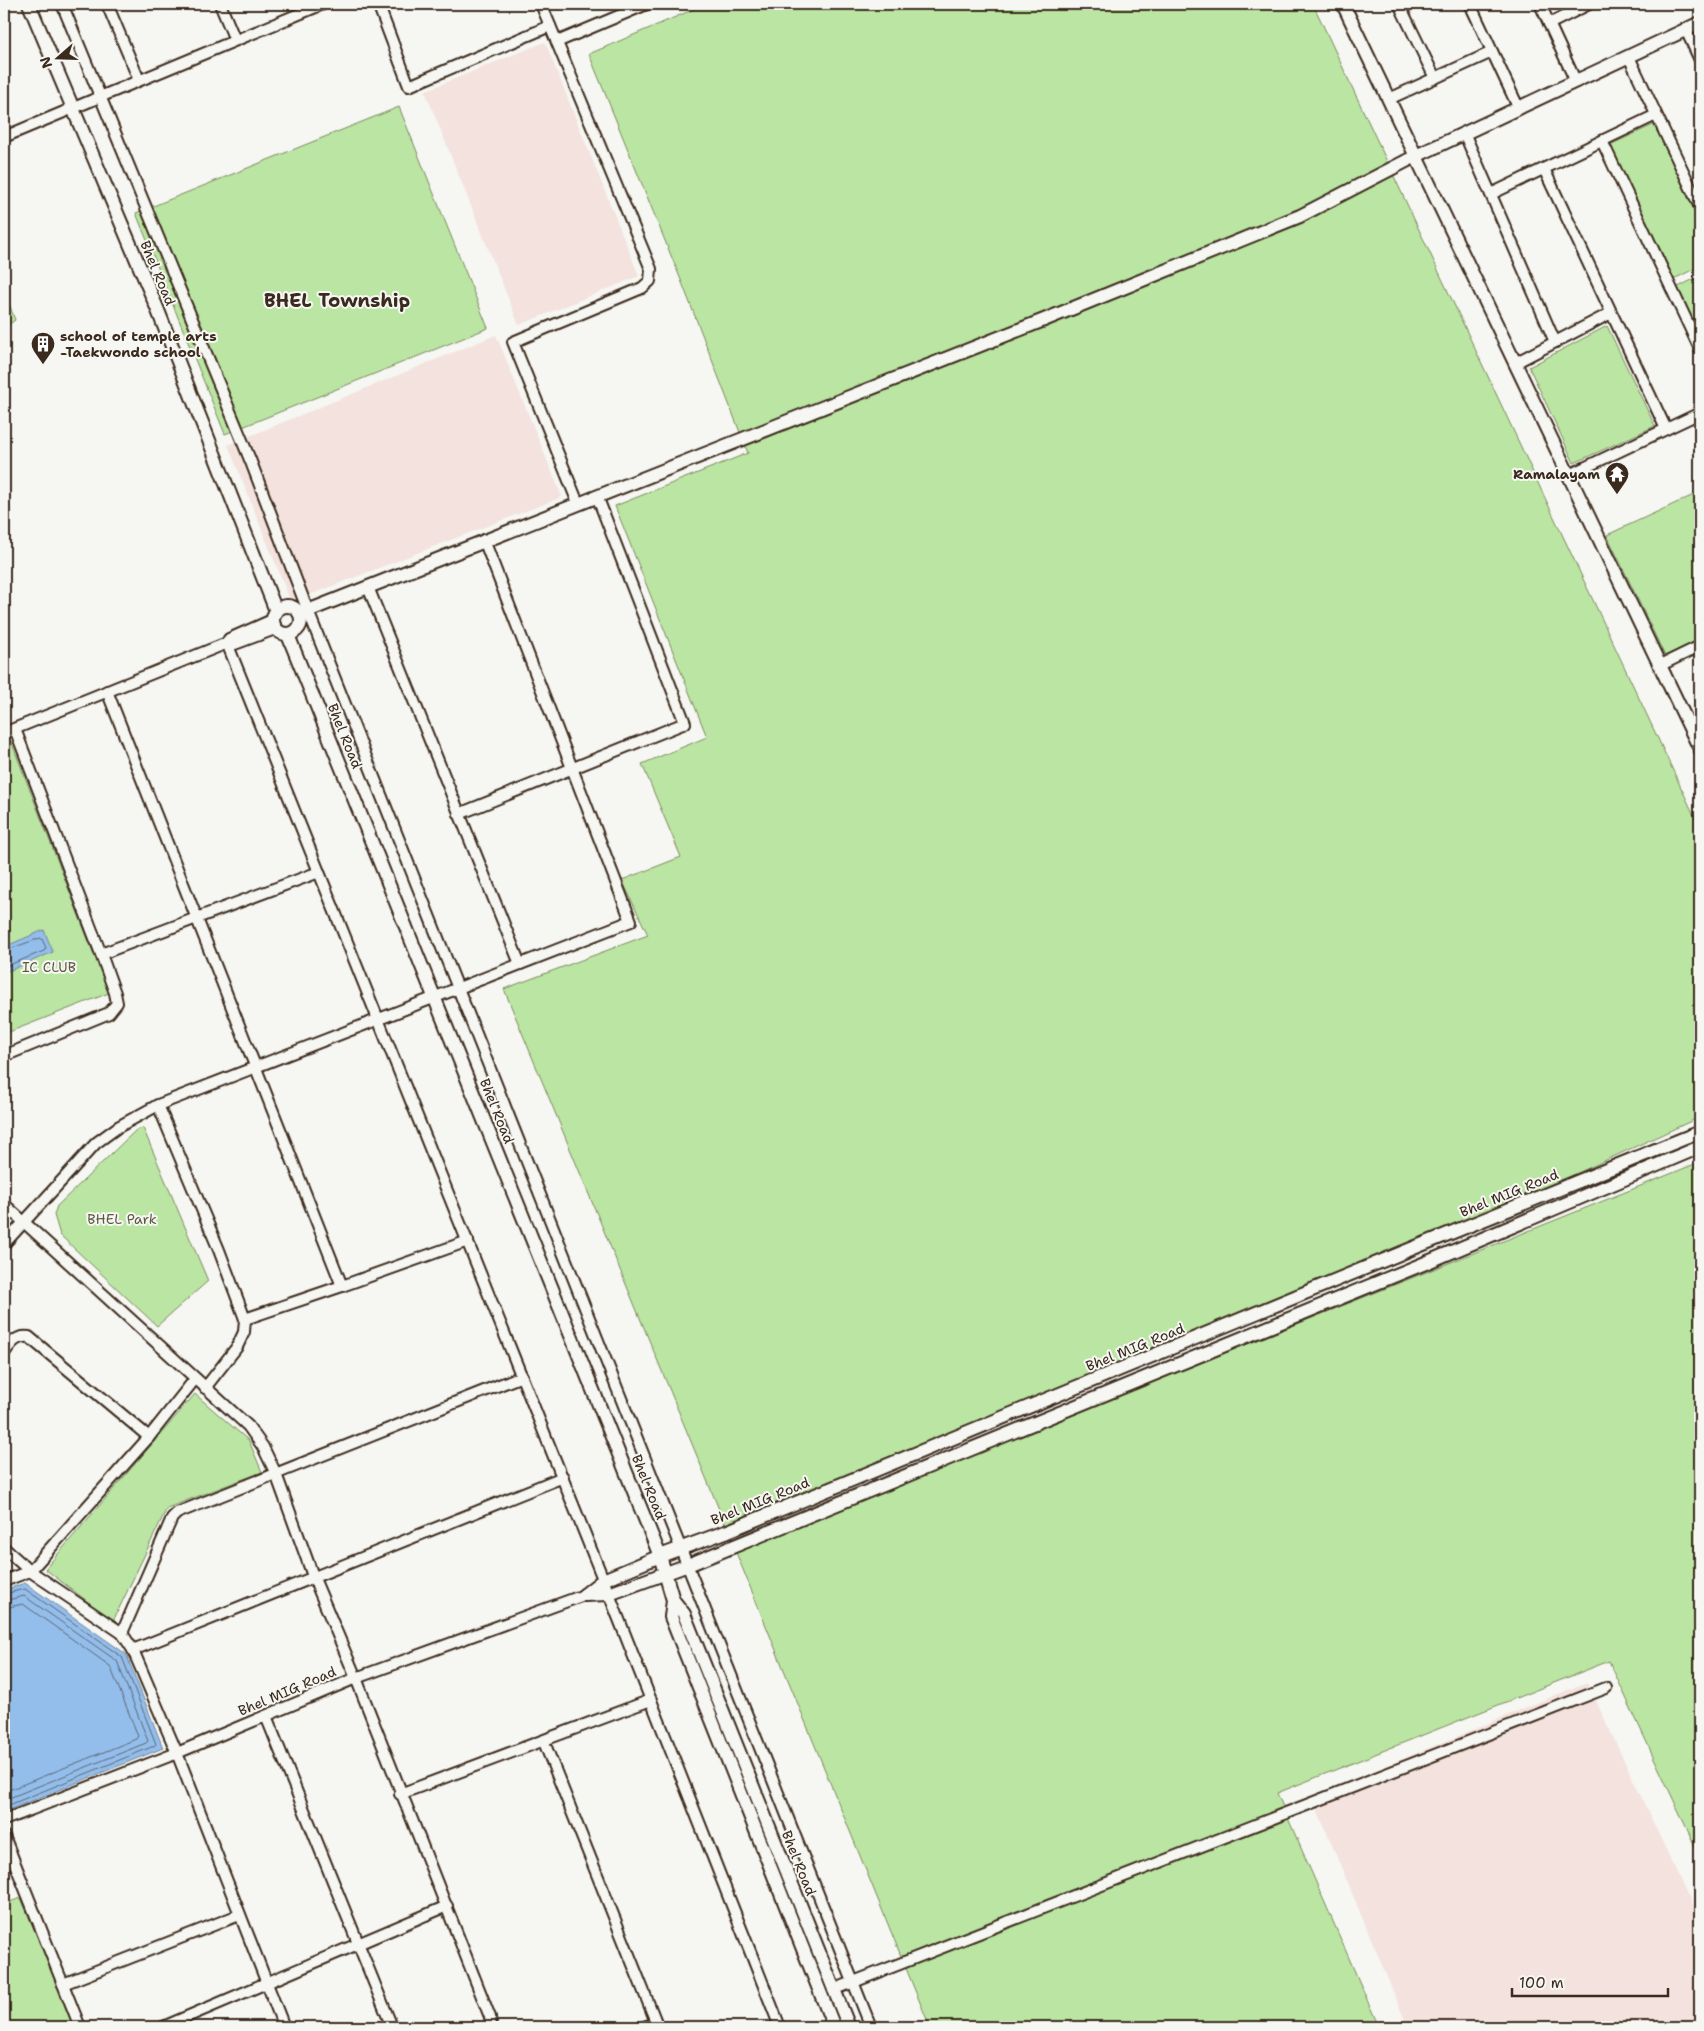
<svg xmlns="http://www.w3.org/2000/svg" width="1704" height="2031" font-family="'Shantell Sans',sans-serif">
  <rect width="100%" height="100%" fill="#f6f6f2"/>
  <filter id="ink" filterUnits="userSpaceOnUse"><feTurbulence type="fractalNoise" baseFrequency=".02" numOctaves="2"/><feDisplacementMap in="SourceGraphic" scale="10" xChannelSelector="R" yChannelSelector="G"/><feConvolveMatrix kernelMatrix="1 2 1 2 8 2 1 2 1" color-interpolation-filters="sRGB"/></filter>
  <g filter="url(#ink)">
    <g fill="#f3e2dd">
      <polygon points="545,42 639,276 519,325 425,91"/>
      <polygon points="496,335 562,497 291,602 228,445"/>
      <polygon points="1587,1682 1700,1922 1700,2027 1408,2027 1312,1797"/>
    </g>
    <g fill="#bbe5a2" stroke="#7b8860">
      <polygon points="706,4 1313,4 1700,828 1700,1117 1416,1247 728,1531 504,989 648,935 622,880 681,857 642,764 707,737 615,506 748,453 681,280 589,54"/>
      <polygon points="399,107 488,328 225,434 136,213"/>
      <polygon points="1655,124 1700,224 1700,266 1674,279 1610,145"/>
      <polygon points="1700,276 1700,334 1676,288"/>
      <polygon points="4,290 15,320 4,328"/>
      <polygon points="1607,326 1655,426 1574,463 1529,367"/>
      <polygon points="1700,492 1700,639 1665,656 1607,535"/>
      <polygon points="11,741 109,993 4,1034 4,744"/>
      <polygon points="143,1128 208,1281 157,1326 60,1235 54,1215 57,1206 136,1130"/>
      <polygon points="1700,1162 1700,1857 1609,1661 1277,1793 1379,2027 930,2027 735,1550"/>
      <polygon points="195,1394 249,1441 262,1472 167,1508 113,1621 45,1569"/>
      <polygon points="21,1898 75,2027 4,2027 4,1904"/>
    </g>
    <g fill="#93beec" stroke="#70839a">
      <polygon points="44,930 53,952 6,972 4,967 4,947"/>
      <polygon points="25,1583 126,1654 163,1748 4,1812 4,1590"/>
    </g>
    <g fill="none" stroke-linecap="round" stroke-linejoin="round">
      <g stroke="#5e6570" stroke-width="1">
        <polyline points="4,951 40,938 42,939 46,948 44,951 4,967"/>
        <polyline points="4,1594 25,1589 122,1657 156,1744 154,1746 4,1807"/>
        <polyline points="4,1601 24,1596 117,1661 148,1741 146,1743 4,1800"/>
        <polyline points="4,1608 23,1604 110,1666 138,1736 136,1739 4,1792"/>
      </g>
      <defs>
        <g id="minor">
          <polyline points="62,4 251,462 308,611 871,2027"/>
          <polyline points="107,4 139,80"/>
          <polyline points="220,4 235,40"/>
          <polyline points="378,4 409,86 550,26"/>
          <polyline points="541,4 651,269 650,281 642,288 513,342 578,503"/>
          <polyline points="1399,4 1435,78"/>
          <polyline points="1470,4 1519,109"/>
          <polyline points="1540,4 1576,82"/>
          <polyline points="1549,24 1589,4"/>
          <polyline points="1686,30 1700,60"/>
          <polyline points="557,42 647,4"/>
          <polyline points="1629,57 1700,207"/>
          <polyline points="1389,99 1492,52"/>
          <polyline points="1465,135 1555,342"/>
          <polyline points="4,137 323,4"/>
          <polyline points="1602,141 1700,349"/>
          <polyline points="1544,169 1666,429"/>
          <polyline points="1491,194 1656,115"/>
          <polyline points="1515,363 1611,313"/>
          <polyline points="1569,475 1700,413"/>
          <polyline points="368,587 520,964"/>
          <polyline points="227,643 609,1594 780,2027"/>
          <polyline points="227,643 232,645 275,629"/>
          <polyline points="1661,665 1700,646"/>
          <polyline points="107,691 342,1286 468,1241"/>
          <polyline points="4,733 227,643 229,639 272,620"/>
          <polyline points="459,814 685,723 597,496"/>
          <polyline points="101,954 319,872"/>
          <polyline points="4,1056 109,1013 117,1003 115,993 101,954 15,729"/>
          <polyline points="158,1105 219,1250 245,1319 244,1332 237,1347 205,1388"/>
          <polyline points="4,1204 248,1426 263,1447 276,1474 313,1576 356,1678 490,2017 491,2027"/>
          <polyline points="4,1244 96,1143 118,1127 158,1105 631,921 484,540"/>
          <polyline points="245,1319 342,1286"/>
          <path d="M4,1353C11,1344 16,1335 29,1337L149,1437"/>
          <polyline points="4,1548 30,1571 122,1633 133,1650 177,1753 284,2027"/>
          <polyline points="4,1581 30,1571 149,1437 195,1379"/>
          <polyline points="122,1633 172,1518 177,1513 522,1376"/>
          <polyline points="133,1650 563,1477"/>
          <polyline points="266,1716 392,2027"/>
          <polyline points="544,1742 658,2027"/>
          <polyline points="400,1794 651,1700"/>
          <polyline points="4,1820 177,1753 356,1678 584,1595"/>
          <polyline points="4,1836 80,2027"/>
          <polyline points="63,1984 239,1915"/>
          <polyline points="833,1990 1606,1688"/>
          <polyline points="163,2027 447,1906"/>
          <polyline points="644,2027 656,2023"/>
        </g>
        <g id="tertiary">
          <polyline points="29,4 157,308 276,611"/>
          <polyline points="1343,4 1700,749"/>
          <circle cx="287" cy="620" r="14"/>
          <polyline points="300,614 1044,320 1300,216 1416,156 1700,23"/>
          <polyline points="288,635 660,1556 673,1600 671,1617 834,2027"/>
          <polyline points="584,1595 603,1580 660,1556 728,1531 1416,1247 1700,1132"/>
          <polyline points="584,1595 609,1594 688,1565 1423,1264 1700,1147"/>
          <polyline points="673,1600 684,1614 849,2027"/>
        </g>
      </defs>
      <use href="#minor" stroke="#3b2a1e" stroke-width="14"/>
      <use href="#tertiary" stroke="#3b2a1e" stroke-width="16"/>
      <use href="#minor" stroke="#f6f6f2" stroke-width="10"/>
      <use href="#tertiary" stroke="#f6f6f2" stroke-width="12"/>
    </g>
  </g>
  <defs>
    <symbol id="building-pin" viewBox="-11 -11 22 30"><path d="M0 17L-7.5 6A9.5 9.5 0 1 1 7.5 6Z" fill="#3b2a1e" stroke="#f6f6f2"/><path d="M-4-6H4V6H1V3H-1V6H-4ZM-2.5-4.3h1.7v1.8h-1.7ZM.8-4.3h1.7v1.8H.8ZM-2.5-1h1.7V.8h-1.7ZM.8-1h1.7V.8H.8Z" fill="#fff"/></symbol>
    <symbol id="temple-pin" viewBox="-11 -11 22 30"><path d="M0 17L-7.5 6A9.5 9.5 0 1 1 7.5 6Z" fill="#3b2a1e" stroke="#f6f6f2"/><path d="M0-6L5-2H3V0L6.5 2.5H4V6H1.5V3h-3V6H-4V2.5H-6.5L-3 0V-2H-5Z" fill="#fff"/></symbol>
  </defs>
  <g fill-rule="evenodd">
    <use href="#building-pin" x="29" y="330" width="28" height="38"/>
    <use href="#temple-pin" x="1603" y="460" width="28" height="38"/>
  </g>
  <g text-anchor="middle" stroke-width="4" stroke-linejoin="round" paint-order="stroke">
    <g font-size="14" fill="#3b2a1e" stroke="#f6f6f2">
      <text transform="translate(158 273) rotate(67)" y="5">Bhel Road</text>
      <text transform="translate(345 736) rotate(68)" y="5">Bhel Road</text>
      <text transform="translate(497 1111) rotate(68)" y="5">Bhel Road</text>
      <text transform="translate(1509 1193) rotate(-22)" y="5">Bhel MIG Road</text>
      <text transform="translate(1135 1347) rotate(-22)" y="5">Bhel MIG Road</text>
      <text transform="translate(649 1487) rotate(68)" y="5">Bhel Road</text>
      <text transform="translate(760 1501) rotate(-22)" y="5">Bhel MIG Road</text>
      <text transform="translate(287 1691) rotate(-23)" y="5">Bhel MIG Road</text>
      <text transform="translate(799 1863) rotate(68)" y="5">Bhel Road</text>
    </g>
    <g font-size="14" font-weight="bold" fill="#3b2a1e" stroke="#f6f6f2" text-anchor="start">
      <text x="60" y="341">school of temple arts<tspan x="60" dy="16">-Taekwondo school</tspan></text>
      <text x="1600" y="479" text-anchor="end">Ramalayam</text>
    </g>
    <g font-size="14" fill="#5b593f" stroke="#f6f6f2">
      <text x="49" y="972">IC CLUB</text>
      <text x="122" y="1224">BHEL Park</text>
    </g>
    <g font-size="19" font-weight="bold" fill="#3b2a1e" stroke="#f6f6f2">
      <text x="337" y="307">BHEL Township</text>
    </g>
  </g>
  <rect width="1704" height="2031" fill="none" stroke="#f6f6f2" stroke-width="20"/>
  <rect x="10" y="10" width="1684" height="2011" fill="none" stroke="#3b2a1e" stroke-width="2" filter="url(#ink)"/>
  <g transform="translate(58 58) rotate(250)" stroke="#f6f6f2" stroke-width="4" paint-order="stroke">
  <path d="M0-4L9 19L0 12L-9 19Z" fill="#3b2a1e"/>
  <text y="-8" font-size="14" font-weight="bold" text-anchor="middle" fill="#3b2a1e">N</text>
  </g>
  <path d="M1512 1988v8h156v-8" fill="none" stroke="#3b2a1e" stroke-width="2.5"/>
  <text x="1519" y="1988" font-size="15" fill="#3b2a1e" stroke="#f6f6f2" stroke-width="4" paint-order="stroke">100 m</text>
</svg>
